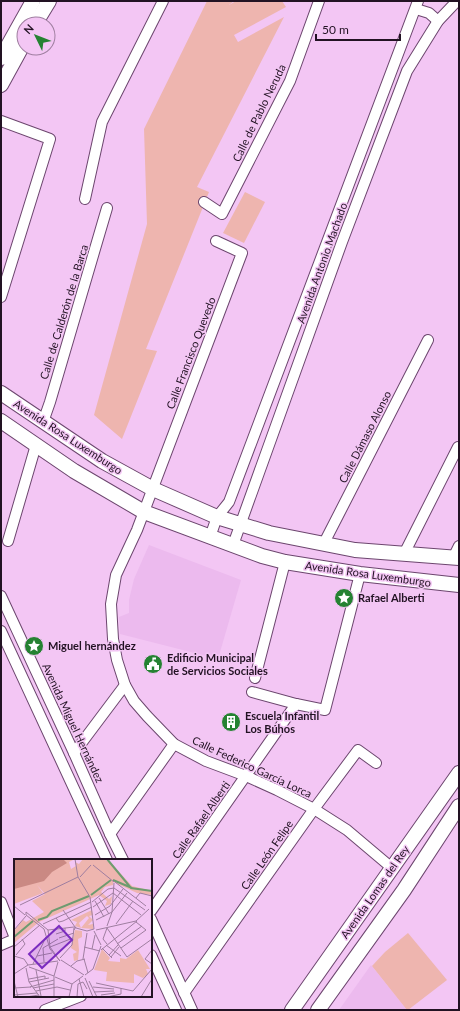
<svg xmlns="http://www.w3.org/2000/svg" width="460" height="1011" font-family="Lato,sans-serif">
  <rect width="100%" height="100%" fill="#f3c6f4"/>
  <g fill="#ecbaee">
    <polygon points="149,545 241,580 218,659 120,634 119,617 129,613 129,600 134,579"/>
    <polygon points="371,965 407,1010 339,1010"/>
  </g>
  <g fill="#eeb5af">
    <polygon points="207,1 234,1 229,5 236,1 282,1 286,7 234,35 238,42 284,17 197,187 209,192 146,349 157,351 122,439 94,415 147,224 144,129"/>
    <polygon points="245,192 265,202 244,243 223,233"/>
    <polygon points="408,933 447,980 408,1010 407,1010 372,966 385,952"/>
  </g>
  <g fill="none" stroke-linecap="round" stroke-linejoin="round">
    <defs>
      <g id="minor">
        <polyline points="416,9 429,13 438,21"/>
        <polyline points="1,121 50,139 1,297"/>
        <polyline points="85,199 102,122 163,1"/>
        <polyline points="204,202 222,214 290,81 319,1"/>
        <polyline points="216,241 242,253 137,530 116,575 111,604 113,639 117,660 125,685 134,701 147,716 174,744 206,761 246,776 277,790 314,809 347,830 392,868"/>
        <polyline points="43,422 50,402 107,208"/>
        <polyline points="210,537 217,517 229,502 418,1"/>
        <polyline points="8,541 36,445"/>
        <polyline points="233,545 342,242 407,71 438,21 457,1"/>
        <polyline points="323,545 428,340"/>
        <polyline points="404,554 458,447"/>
        <polyline points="453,558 459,546"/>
        <polyline points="1,596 74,753 110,834 123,860"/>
        <polyline points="1,631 107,860"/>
        <polyline points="255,678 285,562"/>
        <polyline points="252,692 296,704 325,710 360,574"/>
        <polyline points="74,753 125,685"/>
        <polyline points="110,834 174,744"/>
        <polyline points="1,902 15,938"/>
        <polyline points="151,911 296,704"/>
        <polyline points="151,919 192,1010"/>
        <polyline points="1,945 15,939"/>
        <polyline points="151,955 176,1010"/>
        <polyline points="184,993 314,809 358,750 376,763"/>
        <polyline points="45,1010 81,996"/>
      </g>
      <g id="secondary">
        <polyline points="35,24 49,1"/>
        <polyline points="1,58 33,1"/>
        <polyline points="1,85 24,43"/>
        <polyline points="1,393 102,461 153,489 217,517 269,533 355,550 459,558"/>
        <polyline points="1,421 74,471 144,512 262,556 285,562 360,574 459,585"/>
        <polyline points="292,1010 459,773"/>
        <polyline points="318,1010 404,890 459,806"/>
      </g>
    </defs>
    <use href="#minor" stroke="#6c466e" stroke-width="12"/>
    <use href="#secondary" stroke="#6c466e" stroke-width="16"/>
    <use href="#minor" stroke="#fff" stroke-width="10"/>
    <use href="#secondary" stroke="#fff" stroke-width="14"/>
  </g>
  <defs>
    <symbol id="sight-disc" viewBox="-11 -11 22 22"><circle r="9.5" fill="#258232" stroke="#f3c6f4"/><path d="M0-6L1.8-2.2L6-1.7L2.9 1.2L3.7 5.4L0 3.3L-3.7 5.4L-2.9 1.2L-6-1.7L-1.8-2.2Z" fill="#fff"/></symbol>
    <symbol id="civic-disc" viewBox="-11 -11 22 22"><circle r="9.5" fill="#258232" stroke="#f3c6f4"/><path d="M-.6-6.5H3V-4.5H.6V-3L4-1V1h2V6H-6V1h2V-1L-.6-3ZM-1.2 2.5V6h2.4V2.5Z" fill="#fff"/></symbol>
    <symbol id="building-disc" viewBox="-11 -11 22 22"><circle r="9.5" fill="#258232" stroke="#f3c6f4"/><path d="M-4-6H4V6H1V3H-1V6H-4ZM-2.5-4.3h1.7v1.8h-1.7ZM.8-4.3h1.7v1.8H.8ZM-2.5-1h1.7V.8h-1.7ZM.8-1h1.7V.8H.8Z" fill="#fff"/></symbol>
  </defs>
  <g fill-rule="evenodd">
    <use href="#sight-disc" x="333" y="587" width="22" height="22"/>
    <use href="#sight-disc" x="23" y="635" width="22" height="22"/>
    <use href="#civic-disc" x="142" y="653" width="22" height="22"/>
    <use href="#building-disc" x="220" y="711" width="22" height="22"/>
  </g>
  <g text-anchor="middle" stroke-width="3" stroke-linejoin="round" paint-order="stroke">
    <g font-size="11" fill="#221223" stroke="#f3c6f4">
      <text transform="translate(259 113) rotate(-64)" y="4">Calle de Pablo Neruda</text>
      <text transform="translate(322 263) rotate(-70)" y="4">Avenida Antonio Machado</text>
      <text transform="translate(64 312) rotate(-73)" y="4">Calle de Calderón de la Barca</text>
      <text transform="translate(191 353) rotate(-69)" y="4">Calle Francisco Quevedo</text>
      <text transform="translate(68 437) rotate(33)" y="4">Avenida Rosa Luxemburgo</text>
      <text transform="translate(365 437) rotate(-63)" y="4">Calle Dámaso Alonso</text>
      <text transform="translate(368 574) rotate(8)" y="4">Avenida Rosa Luxemburgo</text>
      <text transform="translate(73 723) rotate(65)" y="4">Avenida Miguel Hernández</text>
      <text transform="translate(252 767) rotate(25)" y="4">Calle Federico García Lorca</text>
      <text transform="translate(201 820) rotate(-55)" y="4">Calle Rafael Alberti</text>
      <text transform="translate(267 855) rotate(-55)" y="4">Calle León Felipe</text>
      <text transform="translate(375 892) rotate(-55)" y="4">Avenida Lomas del Rey</text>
    </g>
    <g font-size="11" font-weight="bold" fill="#221223" stroke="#f3c6f4" text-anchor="start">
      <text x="358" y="602">Rafael Alberti</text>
      <text x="48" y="650">Miguel hernández</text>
      <text x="167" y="662">Edificio Municipal<tspan x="167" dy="13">de Servicios Sociales</tspan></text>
      <text x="245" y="720">Escuela Infantil<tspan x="245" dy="13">Los Búhos</tspan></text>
    </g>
  </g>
  <g transform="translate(14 859)">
    <rect width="138" height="138" fill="#f3c6f4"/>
    <path d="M0,0H61L55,3L57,10L62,7L61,3L65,5L69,0H90L97,4L118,27L138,32V36L123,34L99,23V26L91,28L87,33L95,40L98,37L97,45L91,47L93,42L85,36L25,63L0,84V72L9,61L12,63L30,53L18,42L31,35L23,26L29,34L0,45ZM78,51L79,56L75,57L79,61L74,66L79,65V70L67,69L75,59L73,57L65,64L67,69L61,67L63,63L57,61ZM61,71L68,72V78L64,80L65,91L64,101L60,102L59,95L63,93L57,89ZM88,90L96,99L94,102L106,103V99L112,100L124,91L136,110H132L134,115L129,119L120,115V124L92,122L93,113L80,111Z" fill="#eeb5af"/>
    <path d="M0,0H49L53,4L38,13L30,22L0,30Z" fill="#ca8983"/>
    <path fill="none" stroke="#6e9b70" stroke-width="2" d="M93,0L117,29L138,32M99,21L118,29M77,36L97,21M24,61L33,58L38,52L75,37M0,78L19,62"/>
    <path fill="none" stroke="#9f7ea0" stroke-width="1" d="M61,0L64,18L76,38L80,70M79,6L100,23M66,18L77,6M101,23L132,47M85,39L95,55M122,39L126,34L138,37M81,42L90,58M78,43L94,30L100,29L131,51M6,46L64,18M0,47L11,56M79,48L99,34L127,56M49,51L61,68M12,53L34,71L36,88L46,102L36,90L30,70L12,56ZM81,56L96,47L109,30M42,59L45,63L49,62L78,48M82,61L98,53L113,34M122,63L132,71M29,65L77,43M102,65L119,42M93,67L98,53L100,24M62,69L73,72L80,70M93,69L113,98L138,80M93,69L89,80L93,85M0,71L12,57M34,71L60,68M82,71L122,62L135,50M80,72L87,86M42,75L51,72V69M45,79L60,74M103,85L128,67M92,86L107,97M0,88L26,66M36,88L59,79M70,88L86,92M88,89L98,99M107,89L132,71M78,90L81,76M87,91L123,62M138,91L131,100L138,105M2,96L11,85L8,80M95,96L104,86M0,97L10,100L14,106M23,97L38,94M97,98L105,88M46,99L58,86L60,69L62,68L60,71M69,100L73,74M70,100L74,114M47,101L70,116M30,103L29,89L44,80M19,105L32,78M57,107L63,102L71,100M15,108L40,117M12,109L15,123L26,138M22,111L27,137M0,115L14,106L44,102M71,116L79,110L87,87M41,118L58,125M71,119L79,138M15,120L31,117V120M65,120L70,138M0,122L4,138M75,122L83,138M15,123L35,119M82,124L119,132M16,128L40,121M79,128L100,130M0,129L17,128M19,129L40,125M22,132L43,128L56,131M119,132L138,110M80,133L100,132M0,136L23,134M87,136L101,134M12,138L25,136M40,138V117L44,103M55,138L58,125L69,117M63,138L64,125L69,123L73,130M93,138L107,135V129M127,138L138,120"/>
    <path fill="#7b2cbf" fill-opacity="0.15" stroke="#7b2cbf" stroke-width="2" d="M45,67L58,81L28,109L15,95Z"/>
    <rect width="138" height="138" fill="none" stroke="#221223" stroke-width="2"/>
  </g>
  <rect width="460" height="1011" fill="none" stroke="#221223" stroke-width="4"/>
  <g transform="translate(36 36) rotate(313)"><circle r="19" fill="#f3c6f4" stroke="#9f7ea0"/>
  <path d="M0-3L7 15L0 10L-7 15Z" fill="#258232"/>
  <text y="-6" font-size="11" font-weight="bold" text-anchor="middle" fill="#221223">N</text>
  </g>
  <path d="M316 34v6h84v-6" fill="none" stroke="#221223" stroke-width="2"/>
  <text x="322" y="34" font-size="12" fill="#221223" stroke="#f3c6f4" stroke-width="3" paint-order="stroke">50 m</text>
</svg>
